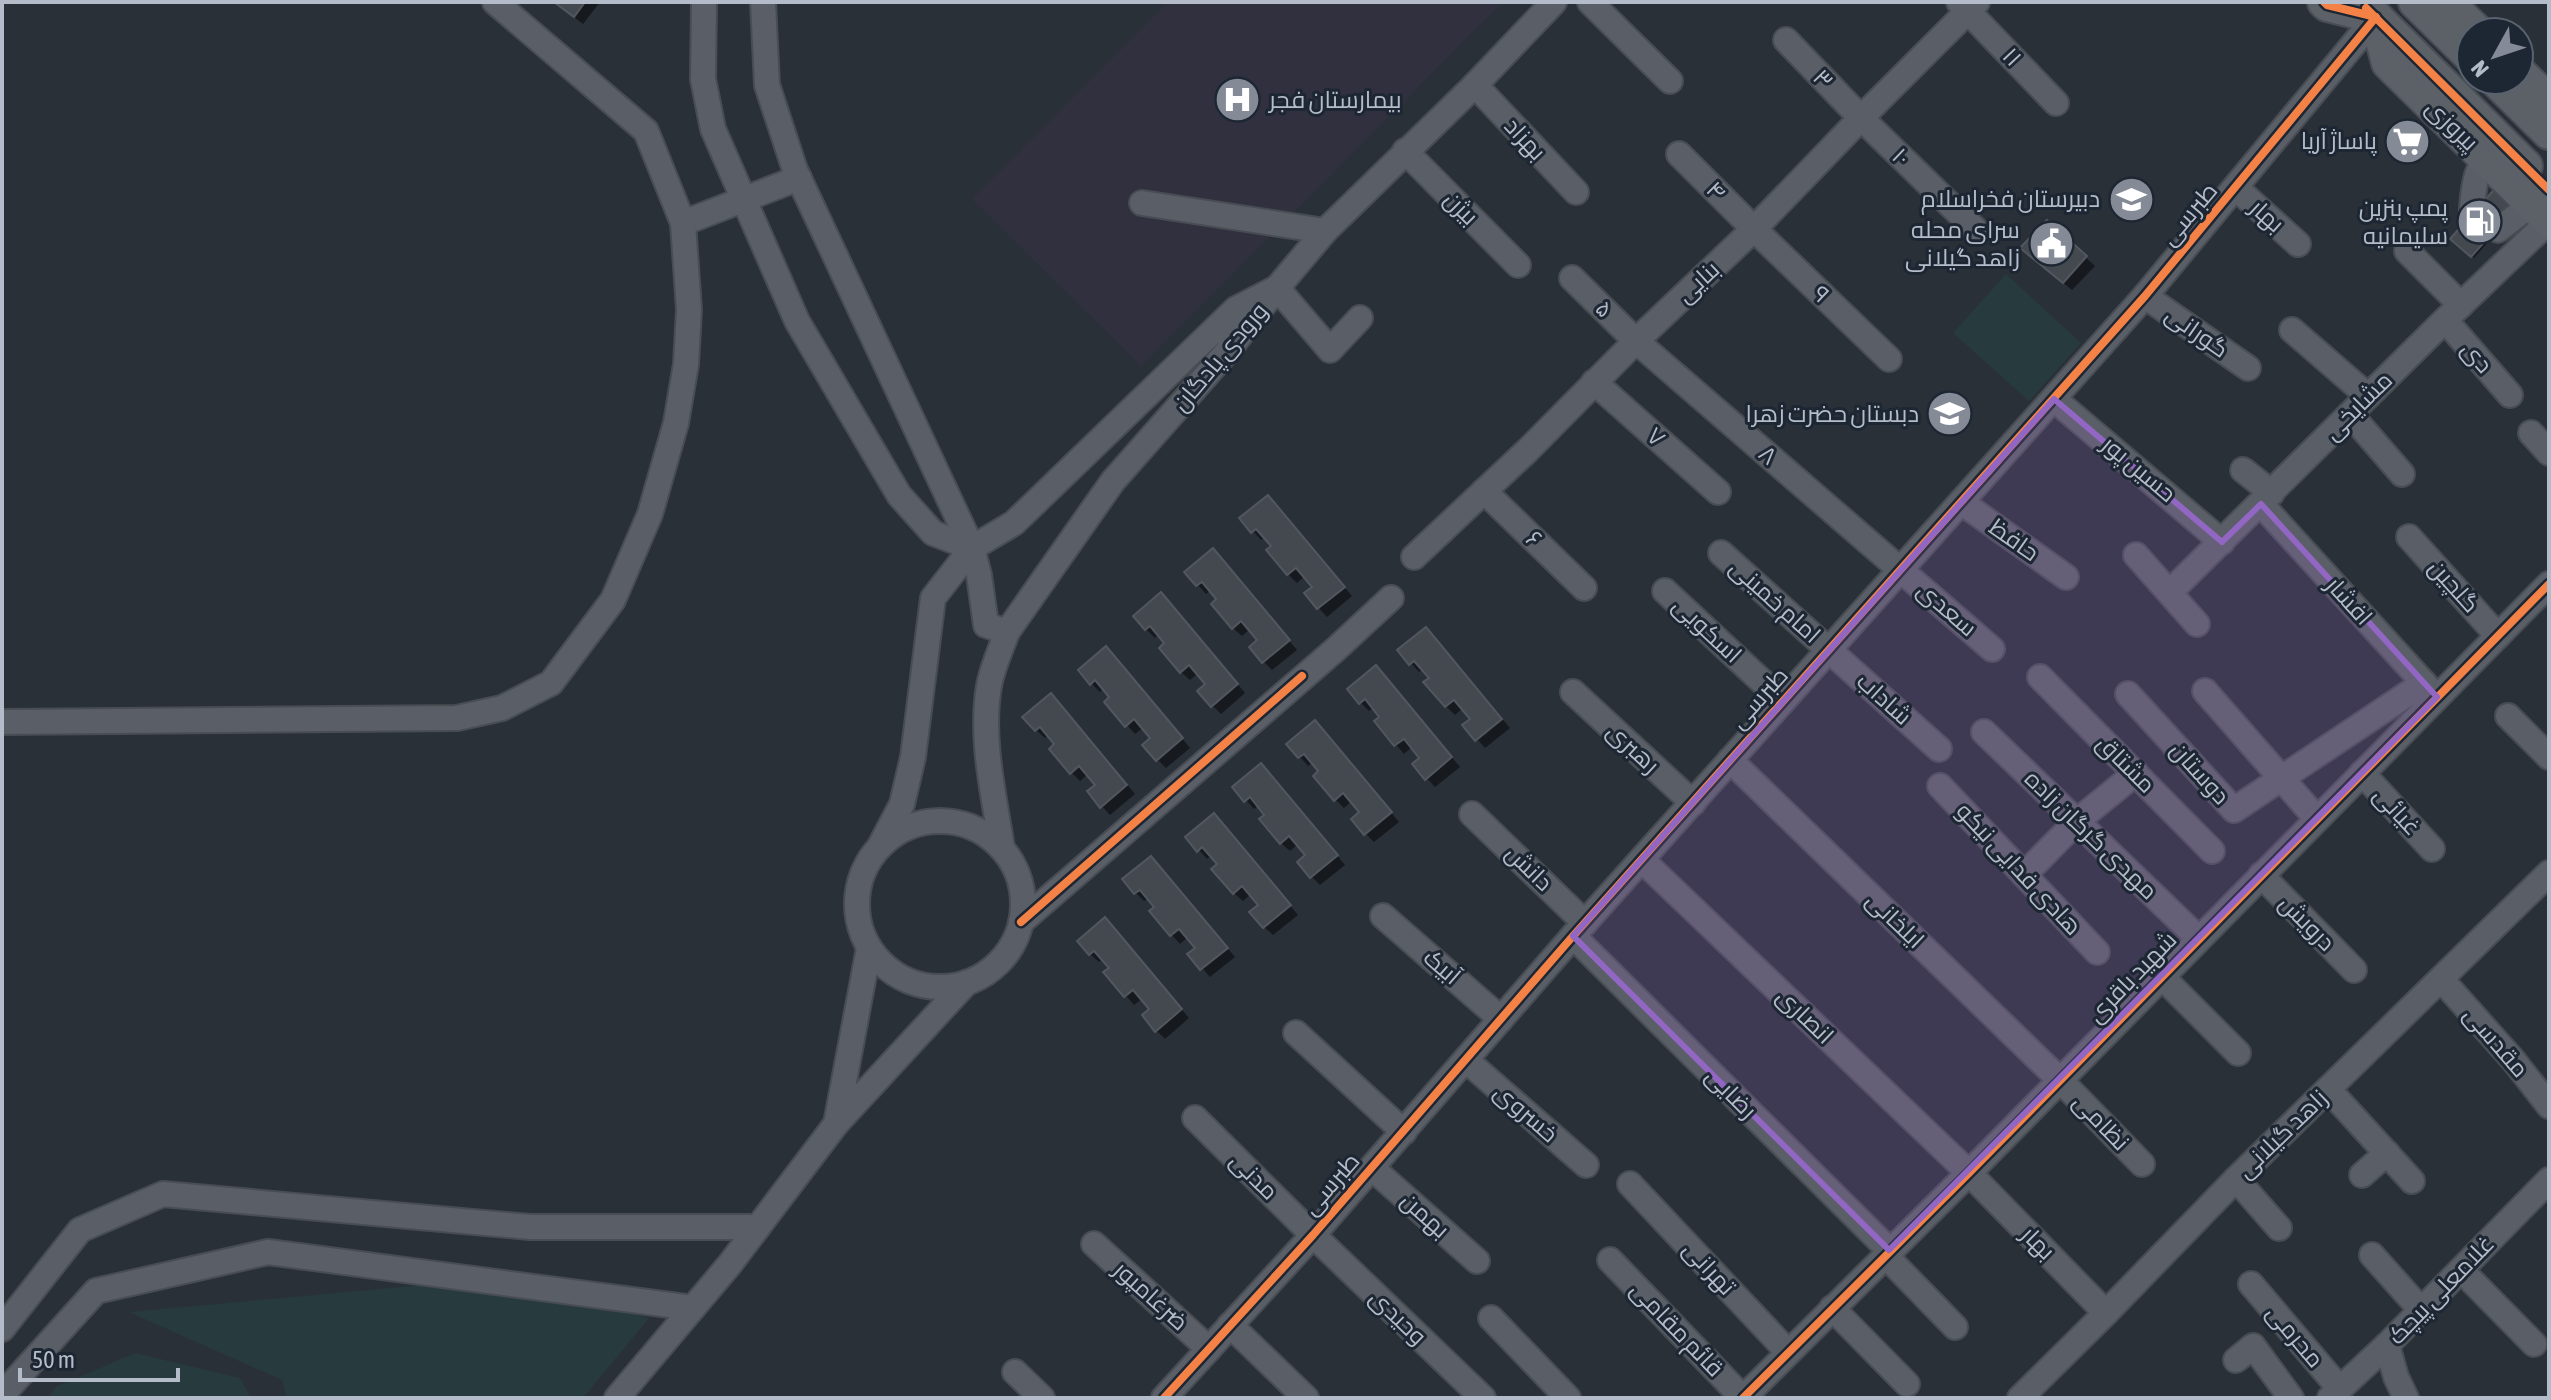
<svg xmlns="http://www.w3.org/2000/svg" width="2551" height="1400" font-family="'Asap Condensed',Cairo,sans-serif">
  <rect width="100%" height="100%" fill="#2a3038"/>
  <polygon fill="#31303e" points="1168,2 1503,2 1141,366 972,199"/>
  <g fill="#273a3e">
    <polygon points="2006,274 2081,343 2029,401 1953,333"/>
    <polygon points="501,1278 649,1318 583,1398 287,1398 282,1380 129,1312"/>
    <polygon points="135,1353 240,1378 251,1398 48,1398 56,1387"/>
  </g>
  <g fill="#0007">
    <polygon points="554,2 600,2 583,24"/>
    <polygon points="2522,204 2474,258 2453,239"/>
    <polygon points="2047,222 2095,266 2072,290 2031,256"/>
    <polygon points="1276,506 1352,596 1327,617 1306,594 1315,587 1305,576 1297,583 1288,574 1274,546 1266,536 1261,540 1253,531"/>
    <polygon points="1221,559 1297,650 1272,670 1264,662 1260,641 1250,629 1242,636 1233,628 1219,600 1211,590 1206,594 1187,572"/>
    <polygon points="1170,603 1245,693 1221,714 1212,705 1208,684 1198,673 1190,680 1181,672 1167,644 1159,634 1155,638 1146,629"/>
    <polygon points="1434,638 1510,728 1485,748 1465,725 1472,719 1463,708 1455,715 1446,706 1432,678 1424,668 1419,672 1411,663"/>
    <polygon points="1115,657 1190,748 1166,768 1157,759 1153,738 1144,727 1135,734 1127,725 1112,697 1104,688 1100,692 1091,683"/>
    <polygon points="1384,677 1460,767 1435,787 1414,764 1422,758 1413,746 1404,754 1376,721 1381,717 1374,707 1369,711 1361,703"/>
    <polygon points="1059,704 1135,794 1110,815 1102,806 1098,785 1088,774 1080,781 1071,772 1057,744 1049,735 1045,738 1036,730"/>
    <polygon points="1323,731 1399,822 1374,842 1366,834 1362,812 1352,801 1344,808 1335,799 1321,771 1313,762 1308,766 1289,744"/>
    <polygon points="1270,775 1345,865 1320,885 1312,877 1307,856 1298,844 1290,851 1281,843 1267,815 1259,805 1254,809 1246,800"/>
    <polygon points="1222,825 1298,915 1273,935 1264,927 1260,906 1251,894 1243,901 1234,893 1220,865 1212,855 1207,859 1188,837"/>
    <polygon points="1159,867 1235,957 1210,977 1190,954 1197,948 1188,937 1180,944 1151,912 1157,907 1149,898 1144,901 1136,893"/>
    <polygon points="1114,928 1189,1018 1165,1039 1156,1030 1152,1009 1143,998 1134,1005 1106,973 1111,968 1103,959 1099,962 1090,954"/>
  </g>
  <g fill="#444950" stroke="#52575f" stroke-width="2">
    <polygon points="554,2 585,2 574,17"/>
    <polygon points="2501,182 2522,200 2471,257 2450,239"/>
    <polygon points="2047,220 2087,256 2063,283 2020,248"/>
    <polygon points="1268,495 1345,587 1317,609 1304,593 1312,587 1296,568 1287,575 1266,550 1271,546 1256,529 1251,533 1239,518"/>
    <polygon points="1213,548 1290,640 1262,663 1249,647 1257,640 1241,621 1232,629 1211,604 1216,599 1202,582 1196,586 1184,572"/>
    <polygon points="1161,592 1238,684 1211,707 1197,691 1205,684 1189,665 1180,673 1159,648 1164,643 1150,626 1145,630 1133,616"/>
    <polygon points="1426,627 1502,719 1475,741 1462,725 1470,719 1454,700 1445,707 1423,682 1429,678 1414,661 1409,665 1397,650"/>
    <polygon points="1106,646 1183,738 1156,761 1142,745 1150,738 1134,719 1125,727 1104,702 1109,697 1095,680 1090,685 1078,670"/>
    <polygon points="1376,665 1452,757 1425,780 1412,764 1419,758 1404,739 1394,746 1374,721 1379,717 1365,699 1359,704 1347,689"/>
    <polygon points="1051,693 1127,785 1100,808 1087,791 1095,785 1079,766 1070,774 1049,749 1054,744 1040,727 1035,731 1022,717"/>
    <polygon points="1315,720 1392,812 1364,835 1351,819 1359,812 1343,793 1334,801 1313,776 1318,771 1304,754 1298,758 1286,744"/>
    <polygon points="1261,763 1338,855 1310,878 1297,862 1305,855 1289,836 1280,844 1259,819 1264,815 1250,797 1244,802 1232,787"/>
    <polygon points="1214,813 1291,905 1263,928 1249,912 1258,905 1242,886 1233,894 1211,869 1217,864 1202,847 1197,852 1185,837"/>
    <polygon points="1151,856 1228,948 1200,970 1187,954 1195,948 1179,929 1170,936 1149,911 1154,907 1140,890 1134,894 1122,879"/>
    <polygon points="1105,917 1182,1009 1155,1032 1142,1015 1149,1009 1133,990 1124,997 1103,972 1109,968 1094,951 1089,955 1077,941"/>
  </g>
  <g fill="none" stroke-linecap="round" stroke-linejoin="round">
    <defs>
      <g id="minor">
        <polyline points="704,2 703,79 713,129 797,321 899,495 933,533 972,548 933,598 913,757 902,804 880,846"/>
        <path d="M763,2L767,85L795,170L972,548L979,575L986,625L1007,632C1001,649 992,668 989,686C980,739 994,796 1002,848"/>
        <polyline points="1590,2 1670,81"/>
        <polyline points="1959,2 2056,103"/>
        <polyline points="1786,40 1861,118 1975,229"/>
        <polyline points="1475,85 1576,192"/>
        <path d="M2495,146C2476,168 2474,180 2472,209L2498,230L2532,204"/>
        <polyline points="1405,151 1518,265"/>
        <polyline points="1679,154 1754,229 1889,359"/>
        <polyline points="2236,188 2298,244"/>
        <polyline points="1142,203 1325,231"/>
        <polyline points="683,223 799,178"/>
        <polyline points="2407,251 2461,305"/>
        <polyline points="1572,278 1636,341 1992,649"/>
        <polyline points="2145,296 2248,368"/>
        <polyline points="1360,318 1330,350 1277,288 1325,231 1475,85 1554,2"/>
        <polyline points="2445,320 2510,395"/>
        <polyline points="2292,330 2368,396"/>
        <polyline points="1594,382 1718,492"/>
        <polyline points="2054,399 2222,542"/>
        <polyline points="2350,414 2402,474"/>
        <polyline points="2531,433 2549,453"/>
        <polyline points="2243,470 2272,493"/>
        <polyline points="1484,491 1584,588"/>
        <polyline points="1961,502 2066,577"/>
        <polyline points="2261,504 2434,694"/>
        <polyline points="2409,537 2498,636"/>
        <polyline points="972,548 1014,523 1236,309 1277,288 1226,353 1113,481 1007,632"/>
        <polyline points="1721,553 1939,749"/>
        <polyline points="2136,555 2197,624"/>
        <polyline points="1414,557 1528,450 1636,341 1754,229 1861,118 1977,2"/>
        <polyline points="1665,591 1783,701"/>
        <polyline points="2170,592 2445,320 2549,221"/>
        <polyline points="2040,677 2212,851"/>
        <polyline points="2205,691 2317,819"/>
        <polyline points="1573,692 1693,803"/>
        <polyline points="2128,694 2234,810 2424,683"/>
        <polyline points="2508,716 2549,757"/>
        <polyline points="2,722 457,718 502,708 551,683 613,600 650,514 676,423 686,364 689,310 683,223 646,131 495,2"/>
        <polyline points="1984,732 2198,938"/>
        <polyline points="1730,760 2060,1080 2142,1164"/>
        <polyline points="2362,773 2432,849"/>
        <polyline points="1940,786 2097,952"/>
        <polyline points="1472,814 1585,923"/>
        <circle cx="940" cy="904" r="83"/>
        <polyline points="1642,860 1969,1173 2106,1313"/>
        <polyline points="2024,875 2077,821 2136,773"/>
        <polyline points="2261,875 2354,970"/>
        <polyline points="1383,916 1501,1019"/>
        <polyline points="1021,922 1336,649 1391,598"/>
        <polyline points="1573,936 1889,1250"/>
        <polyline points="869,948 836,1124 966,983"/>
        <polyline points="2161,976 2238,1053"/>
        <polyline points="2441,979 2514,1061 2549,1106"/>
        <polyline points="1296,1033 1404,1132"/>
        <polyline points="1467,1061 1586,1165"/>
        <polyline points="2328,1089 2412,1181"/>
        <polyline points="1195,1118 1313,1235 1483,1398"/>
        <polyline points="1372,1168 1477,1261"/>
        <polyline points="2362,1175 2387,1153"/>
        <polyline points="2236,1179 2279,1228"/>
        <polyline points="1630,1184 1788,1352"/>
        <polyline points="1094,1244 1209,1349"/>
        <polyline points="1885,1255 1955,1327"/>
        <polyline points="2372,1255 2422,1311"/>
        <polyline points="1610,1260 1743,1398"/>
        <polyline points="2461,1270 2534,1344"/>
        <polyline points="2251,1284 2340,1389"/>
        <polyline points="1832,1308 1907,1384"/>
        <polyline points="1491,1318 1568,1398"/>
        <polyline points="1230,1325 1306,1398"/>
        <polyline points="2,1329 80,1230 163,1194 530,1227 758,1227"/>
        <polyline points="2387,1345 2396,1377 2406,1398"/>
        <polyline points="2236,1360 2253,1346 2291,1398"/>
        <polyline points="1015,1372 1042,1398"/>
        <polyline points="2,1395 96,1291 268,1252 693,1308"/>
        <polyline points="617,1398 730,1264 836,1124"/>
        <polyline points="1164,1398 1313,1235 1573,936 2145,296 2376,17"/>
        <polyline points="1743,1398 1969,1173 2549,584"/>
        <polyline points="2020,1398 2106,1313 2236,1179 2549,873"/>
        <polyline points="2330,1398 2387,1345 2549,1180"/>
      </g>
      <g id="major">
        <polyline points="2324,2 2327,5 2376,17 2388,63 2549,221"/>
        <polyline points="2415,2 2471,57"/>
        <polyline points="2447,2 2478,32"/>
        <polyline points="2377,18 2526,166"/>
        <polyline points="2519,72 2549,101"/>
        <polyline points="2495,80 2549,133"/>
      </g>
    </defs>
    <use href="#minor" stroke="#484c53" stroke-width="28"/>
    <use href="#major" stroke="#484c55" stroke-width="36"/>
    <use href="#minor" stroke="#5a5e66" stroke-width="24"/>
    <use href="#major" stroke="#5c6168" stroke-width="32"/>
    <defs>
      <g id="cycleway">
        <polyline points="2366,8 2549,190"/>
        <polyline points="1021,922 1302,676"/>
        <polyline points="1164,1398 1313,1235 1573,936 2145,296 2376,17 2327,5 2324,2"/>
        <polyline points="1743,1398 1969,1173 2549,584"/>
      </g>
    </defs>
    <use href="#cycleway" stroke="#1d2633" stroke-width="13"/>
    <use href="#cycleway" stroke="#f48246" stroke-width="8"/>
  </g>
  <path fill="#9266c3" fill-opacity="0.2" stroke="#9266c3" stroke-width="6" stroke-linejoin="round" d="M2054,399L2222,542L2261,504L2437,697L1889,1250L1573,936Z"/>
  <defs>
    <symbol id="hospital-disc" viewBox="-11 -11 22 22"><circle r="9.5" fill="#848b96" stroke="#1d2633"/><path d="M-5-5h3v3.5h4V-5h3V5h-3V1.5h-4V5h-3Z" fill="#fff"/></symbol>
    <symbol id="supermarket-disc" viewBox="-11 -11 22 22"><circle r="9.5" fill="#848b96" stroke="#1d2633"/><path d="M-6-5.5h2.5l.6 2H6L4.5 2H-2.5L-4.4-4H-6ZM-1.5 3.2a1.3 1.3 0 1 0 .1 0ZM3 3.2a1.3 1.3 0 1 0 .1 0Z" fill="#fff"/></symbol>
    <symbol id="school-disc" viewBox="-11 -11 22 22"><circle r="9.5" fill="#848b96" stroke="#1d2633"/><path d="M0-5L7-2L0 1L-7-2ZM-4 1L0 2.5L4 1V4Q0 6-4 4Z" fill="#fff"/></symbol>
    <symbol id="fuel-disc" viewBox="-11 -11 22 22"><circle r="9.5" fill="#848b96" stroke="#1d2633"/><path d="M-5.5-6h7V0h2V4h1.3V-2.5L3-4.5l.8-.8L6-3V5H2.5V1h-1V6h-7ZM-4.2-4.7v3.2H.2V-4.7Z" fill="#fff"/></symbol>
    <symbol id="civic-disc" viewBox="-11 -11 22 22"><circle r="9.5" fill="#848b96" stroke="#1d2633"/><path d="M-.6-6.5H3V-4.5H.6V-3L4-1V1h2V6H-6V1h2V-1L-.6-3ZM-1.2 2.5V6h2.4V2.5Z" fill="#fff"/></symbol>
  </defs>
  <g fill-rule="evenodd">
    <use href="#hospital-disc" x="1212" y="74" width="51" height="51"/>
    <use href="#supermarket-disc" x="2382" y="116" width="51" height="51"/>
    <use href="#school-disc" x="2106" y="174" width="51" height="51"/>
    <use href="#fuel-disc" x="2454" y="196" width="51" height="51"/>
    <use href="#civic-disc" x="2026" y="218" width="51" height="51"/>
    <use href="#school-disc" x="1924" y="388" width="51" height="51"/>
  </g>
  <g text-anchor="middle" stroke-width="6" stroke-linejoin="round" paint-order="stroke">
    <g font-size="24" fill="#b4bcc9" stroke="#1d2633">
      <text transform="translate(2012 57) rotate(47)" y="8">۱۱</text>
      <text transform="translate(1823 79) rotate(46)" y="8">۳</text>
      <text transform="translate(2452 125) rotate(44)" y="8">پیروزی</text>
      <text transform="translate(1525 139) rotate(47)" y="8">بهزاد</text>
      <text transform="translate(1901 157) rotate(44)" y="8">۱۰</text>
      <text transform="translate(1716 191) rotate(45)" y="8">۴</text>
      <text transform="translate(1461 208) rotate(45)" y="8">بیژن</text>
      <text transform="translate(2189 214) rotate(-50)" y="8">طبرسی</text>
      <text transform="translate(2267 216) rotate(42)" y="8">بهار</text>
      <text transform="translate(1698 282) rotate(-43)" y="8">بنایی</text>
      <text transform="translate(1821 294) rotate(44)" y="8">۹</text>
      <text transform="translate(1604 309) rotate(45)" y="8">۵</text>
      <text transform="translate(2197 332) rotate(35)" y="8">گورانی</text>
      <text transform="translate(1220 357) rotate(-50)" y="8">ورودی پادگان</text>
      <text transform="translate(2477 357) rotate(49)" y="8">دی</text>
      <text transform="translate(2358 406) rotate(-45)" y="8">مشایخی</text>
      <text transform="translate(1656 437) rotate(42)" y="8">۷</text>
      <text transform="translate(1768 455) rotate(41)" y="8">۸</text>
      <text transform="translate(2139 469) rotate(40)" y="8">حسین پور</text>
      <text transform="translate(1534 539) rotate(44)" y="8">۶</text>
      <text transform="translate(2014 540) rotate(35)" y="8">حافظ</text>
      <text transform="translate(2454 586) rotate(48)" y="8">گلچین</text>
      <text transform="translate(1775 601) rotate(42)" y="8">امام خمینی</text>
      <text transform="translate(2349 601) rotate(48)" y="8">افشار</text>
      <text transform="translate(1947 609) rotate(41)" y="8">سعدی</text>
      <text transform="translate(1707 630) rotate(43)" y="8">اسکویی</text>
      <text transform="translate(1759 698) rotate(-48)" y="8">طبرسی</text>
      <text transform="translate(1884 699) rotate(42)" y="8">شاداب</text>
      <text transform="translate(1633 748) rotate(43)" y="8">رهبری</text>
      <text transform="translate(2126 764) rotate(45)" y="8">مشتاق</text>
      <text transform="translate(2200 773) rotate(48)" y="8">دوستان</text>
      <text transform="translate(2397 811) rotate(47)" y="8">غیائی</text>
      <text transform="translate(2091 835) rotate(44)" y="8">مهدی گرگان زاده</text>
      <text transform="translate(1529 868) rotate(44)" y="8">دانش</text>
      <text transform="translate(2019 869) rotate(47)" y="8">هادی فدایی نیکو</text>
      <text transform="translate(1895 920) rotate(44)" y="8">ایلخانی</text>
      <text transform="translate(2307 923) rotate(45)" y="8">درویش</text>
      <text transform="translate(1442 967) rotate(41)" y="8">آبیک</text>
      <text transform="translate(2132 977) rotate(-46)" y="8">شهید باقری</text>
      <text transform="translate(1805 1016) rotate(44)" y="8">انصاری</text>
      <text transform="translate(2496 1042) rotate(49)" y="8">مقدسی</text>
      <text transform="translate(1731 1093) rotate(45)" y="8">رضایی</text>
      <text transform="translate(1526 1113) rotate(41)" y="8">خسروی</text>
      <text transform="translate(2101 1122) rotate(46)" y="8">نظامی</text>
      <text transform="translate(2282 1134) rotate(-44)" y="8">زاهد گیلانی</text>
      <text transform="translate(1254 1176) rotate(45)" y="8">مدنی</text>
      <text transform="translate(1331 1184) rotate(-49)" y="8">طبرسی</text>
      <text transform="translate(1425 1215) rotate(42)" y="8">بهمن</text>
      <text transform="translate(2038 1243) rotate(45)" y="8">بهار</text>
      <text transform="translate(1709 1268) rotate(47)" y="8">تهرانی</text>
      <text transform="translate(2441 1290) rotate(-46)" y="8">غلامعلی پیچک</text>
      <text transform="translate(1151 1296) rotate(42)" y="8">ضرغامپور</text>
      <text transform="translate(1398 1317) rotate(44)" y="8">وحیدی</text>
      <text transform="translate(1677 1329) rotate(46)" y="8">قائم مقامی</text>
      <text transform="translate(2295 1336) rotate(50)" y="8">محرمی</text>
    </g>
    <g font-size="24" fill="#b4bcc9" stroke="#1d2633" text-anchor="end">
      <text x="1269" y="108" text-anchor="start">بیمارستان فجر</text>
      <text x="2377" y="149">پاساژ آریا</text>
      <text x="2100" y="207">دبیرستان فخراسلام</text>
      <text x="2448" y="216">پمپ بنزین<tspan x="2448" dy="28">سلیمانیه</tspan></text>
      <text x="2020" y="238">سرای محله<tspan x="2020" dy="28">زاهد گیلانی</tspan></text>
      <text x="1919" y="422">دبستان حضرت زهرا</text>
    </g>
  </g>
  <rect width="2551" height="1400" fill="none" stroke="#b4bcc9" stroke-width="8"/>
  <g transform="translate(2495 56) rotate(230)"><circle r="38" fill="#1d2633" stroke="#59626f" stroke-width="2"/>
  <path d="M0-6L14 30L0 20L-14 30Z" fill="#848b96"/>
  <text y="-12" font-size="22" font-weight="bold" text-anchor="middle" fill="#b4bcc9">N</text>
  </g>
  <path d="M20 1368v12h158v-12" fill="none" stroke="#b4bcc9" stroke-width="4"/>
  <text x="32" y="1368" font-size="24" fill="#b4bcc9" stroke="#1d2633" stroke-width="6" paint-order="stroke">50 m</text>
</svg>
